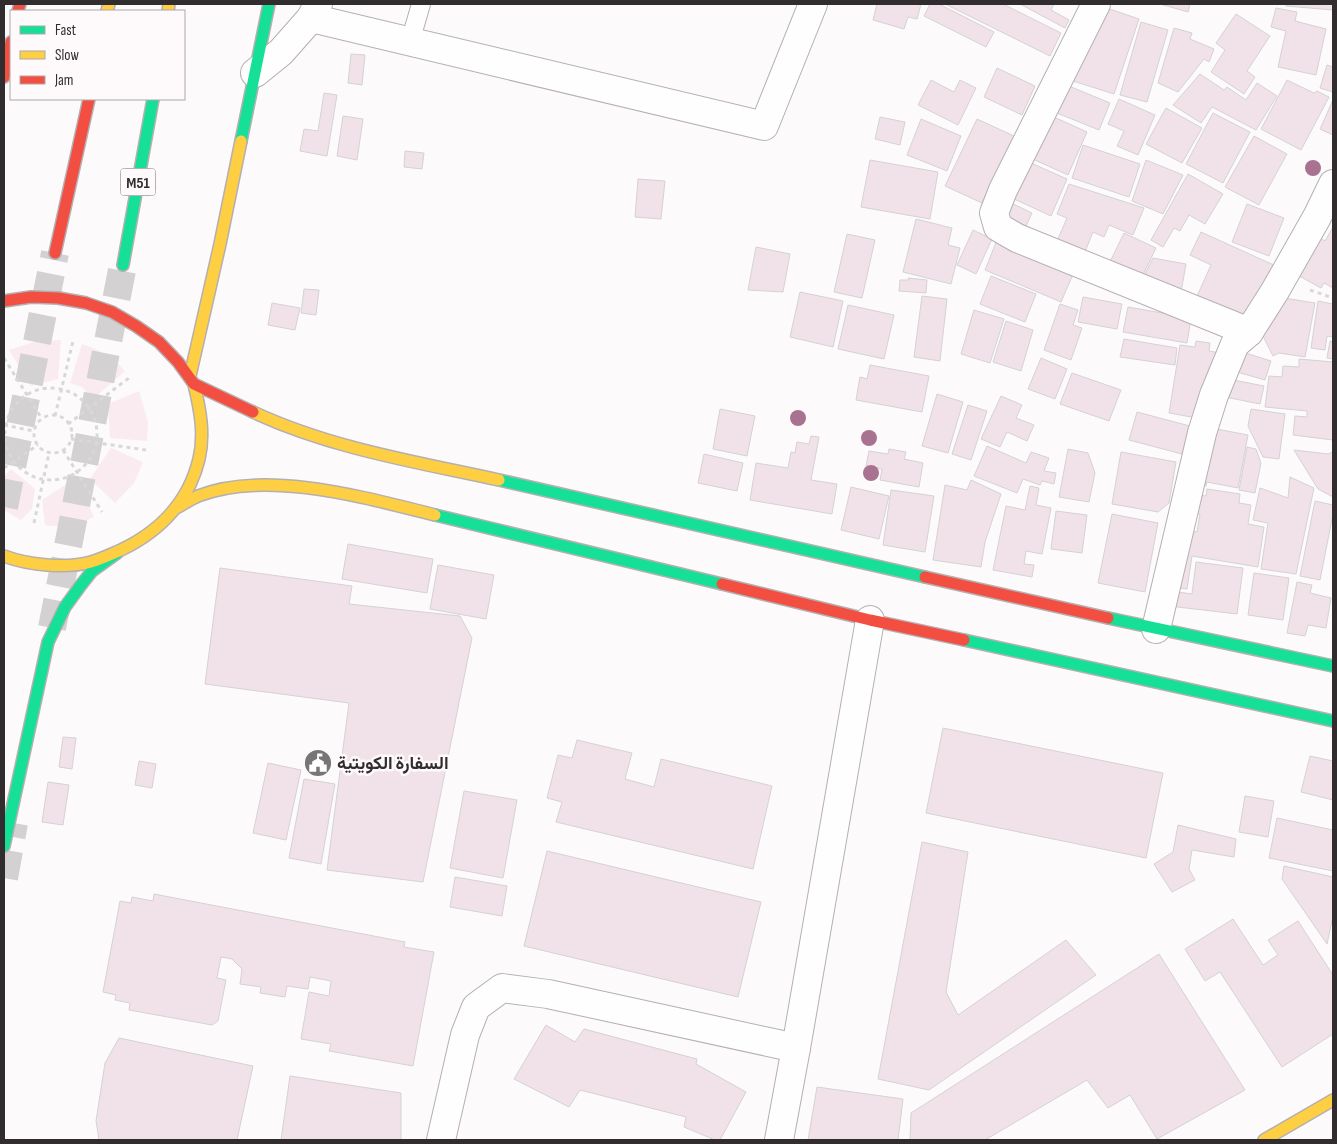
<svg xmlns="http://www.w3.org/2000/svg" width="1337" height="1144" font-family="'Sofia Sans Condensed',Vazirmatn,sans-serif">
  <rect width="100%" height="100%" fill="#fdfafb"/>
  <g fill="#faebf0">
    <polygon points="61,340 58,379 31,386 9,350 37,341"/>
    <path d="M82,344C98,349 114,358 125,371L93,399L82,387L70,383Z"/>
    <polygon points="139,391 148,422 147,441 110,438 108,404"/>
    <polygon points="111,448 143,462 134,483 115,503 90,479"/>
    <polygon points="11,469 35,489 32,509 21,520 4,510 4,476"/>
    <path d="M76,478L94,517C80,524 60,528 45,525L42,500Z"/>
  </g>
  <g fill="#f0e2e8" stroke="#d5d2d3">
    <polygon points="877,4 921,4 917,19 908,17 904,29 873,20"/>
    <polygon points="930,4 939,4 994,32 986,47 924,16"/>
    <polygon points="945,4 1003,4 1061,33 1050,56"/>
    <polygon points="1020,4 1054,4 1051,10 1069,20 1065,28"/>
    <polygon points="1160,4 1190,4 1188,12"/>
    <polygon points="1286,4 1333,4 1333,10 1286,6"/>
    <polygon points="1098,5 1139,19 1114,94 1073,81"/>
    <polygon points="1276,8 1297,12 1295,21 1326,29 1316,75 1278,67 1286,31 1271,27"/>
    <polygon points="1236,14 1270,36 1247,71 1255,77 1244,94 1211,72 1225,50 1216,43"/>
    <polygon points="1141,22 1168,30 1147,102 1120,95"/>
    <polygon points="1174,28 1192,33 1190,39 1214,49 1209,62 1204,59 1178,92 1158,83"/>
    <polygon points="351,54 365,55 362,85 348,83"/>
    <polygon points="1327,65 1333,67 1333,92 1320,88"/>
    <polygon points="997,68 1035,86 1022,115 984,97"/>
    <polygon points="1200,74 1224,90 1227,87 1246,100 1257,83 1277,96 1256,130 1212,107 1201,123 1173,105"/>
    <polygon points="931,80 954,92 960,80 976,88 958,125 918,105"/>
    <polygon points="1287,80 1314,93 1317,91 1329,97 1301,150 1261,129"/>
    <polygon points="1064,84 1110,103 1099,130 1052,111"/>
    <polygon points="324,93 337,95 327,156 300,151 304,129 318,131"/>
    <polygon points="1119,99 1155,115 1138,155 1117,146 1124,131 1108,124"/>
    <polygon points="1333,100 1333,135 1320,129"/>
    <polygon points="1166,108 1202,128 1182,163 1146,144"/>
    <polygon points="1045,113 1087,132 1068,175 1026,156"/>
    <polygon points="1213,113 1250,132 1223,183 1186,164"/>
    <polygon points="343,116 363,119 357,160 337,156"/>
    <polygon points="880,117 905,122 900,145 875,139"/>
    <polygon points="921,119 961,136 947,171 907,155"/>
    <polygon points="977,119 1014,136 982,203 945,186"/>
    <polygon points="1254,136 1287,154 1259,205 1225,187"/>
    <polygon points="1083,145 1140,164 1129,197 1072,178"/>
    <polygon points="405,151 424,153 422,169 404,167"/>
    <polygon points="870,160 938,172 930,219 861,207"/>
    <polygon points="1146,160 1183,175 1163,214 1132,201"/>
    <polygon points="1031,163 1067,179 1051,216 1014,199"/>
    <polygon points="1188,174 1223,194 1205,224 1189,215 1180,231 1174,228 1163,247 1151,240"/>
    <polygon points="638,179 665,181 661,219 635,217"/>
    <polygon points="1069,184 1144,208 1133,235 1109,225 1104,237 1093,232 1082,259 1054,248 1067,218 1057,214"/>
    <polygon points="1005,200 1032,213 1026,226 999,213"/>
    <polygon points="1247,204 1284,218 1269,256 1232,242"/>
    <polygon points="916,219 952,228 948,245 960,248 951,284 903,272"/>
    <polygon points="1333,227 1333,288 1324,283 1321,288 1292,272 1314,234 1325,241"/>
    <polygon points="973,230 992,239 976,274 957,265"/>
    <polygon points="1201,232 1276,266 1247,330 1193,305 1211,265 1190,255"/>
    <polygon points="1124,233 1156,248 1139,283 1107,268"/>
    <polygon points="847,234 875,240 862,298 834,292"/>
    <polygon points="997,240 1074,272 1061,302 985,270"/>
    <polygon points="756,247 790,254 783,292 748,290"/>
    <polygon points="1153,258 1186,264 1181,292 1140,284"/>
    <polygon points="991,276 1036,294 1025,322 980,304"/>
    <polygon points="908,278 927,280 926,293 899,291 900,280 909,280"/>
    <polygon points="304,289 319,290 316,315 301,313"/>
    <polygon points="800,292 843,301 833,347 790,337"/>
    <polygon points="922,296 947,299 940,361 914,357"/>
    <polygon points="1083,297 1122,304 1117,329 1078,322"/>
    <polygon points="1278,297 1315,303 1305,357 1279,353 1273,356 1263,336 1256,328"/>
    <polygon points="1318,301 1333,304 1333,337 1327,336 1325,350 1311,348"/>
    <polygon points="272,303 300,308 295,330 268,325"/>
    <polygon points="1060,304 1078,310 1073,325 1082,328 1071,360 1044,350"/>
    <polygon points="848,305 894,315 884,359 838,349"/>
    <polygon points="1128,307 1191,318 1187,343 1123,332"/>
    <polygon points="974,310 1004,319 990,363 961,354"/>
    <polygon points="1006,321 1033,330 1021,371 993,362"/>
    <polygon points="1124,339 1177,348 1175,365 1120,357"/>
    <polygon points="1196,341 1210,343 1209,351 1220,353 1215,386 1203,384 1197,418 1169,413 1180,345 1195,347"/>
    <polygon points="1330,341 1333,342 1333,359 1327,358"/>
    <polygon points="1236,350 1271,361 1265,380 1230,370"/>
    <polygon points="1041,358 1067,369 1055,399 1028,389"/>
    <polygon points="1299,359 1333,362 1333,440 1293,435 1295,416 1307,417 1307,411 1265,407 1269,376 1282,377 1283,366 1299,367"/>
    <polygon points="870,365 929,376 922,412 856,400 860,377 867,379"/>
    <polygon points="1072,373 1121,390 1109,421 1060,404"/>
    <polygon points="1223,378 1264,386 1260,404 1220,396"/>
    <polygon points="937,394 963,402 948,453 922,446"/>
    <polygon points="1001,396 1022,405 1016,418 1034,425 1027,441 1007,432 1000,447 981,439"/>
    <polygon points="968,405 987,411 971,460 952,454"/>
    <polygon points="720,409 755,416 747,456 713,449"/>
    <polygon points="1251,409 1285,414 1279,459 1263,457 1248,426"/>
    <polygon points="1137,412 1190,426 1182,454 1129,440"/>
    <polygon points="1206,427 1248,435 1238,488 1207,482 1206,486 1196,484"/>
    <polygon points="811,436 819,437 811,480 837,484 832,514 750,500 756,463 788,468 791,452 795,453 797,442 809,444"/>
    <polygon points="987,446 1026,463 1031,452 1049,458 1044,471 1056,473 1054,484 1042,481 1040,485 1023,479 1017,493 974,476"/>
    <polygon points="1247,447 1256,449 1261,463 1255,493 1239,490"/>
    <polygon points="889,449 906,452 904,459 923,463 919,487 880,480 882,469 866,466 869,451 888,454"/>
    <polygon points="1068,449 1088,453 1095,473 1089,502 1059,497"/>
    <polygon points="1294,450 1328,454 1333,452 1333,497 1318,489"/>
    <polygon points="1121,452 1176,462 1169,503 1158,512 1112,504"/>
    <polygon points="704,454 743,463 737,491 698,483"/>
    <polygon points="1290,477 1314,488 1296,574 1261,569 1268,523 1253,520 1260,488 1288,498"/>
    <polygon points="971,480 1001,494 985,542 981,567 933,560 945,485 967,490"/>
    <polygon points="1030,486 1039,488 1036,505 1051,508 1042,554 1026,551 1024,564 1034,565 1032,577 993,570 1006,506 1025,510"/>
    <polygon points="851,487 889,496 879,539 841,530"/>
    <polygon points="1207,489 1240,494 1239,503 1251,505 1248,524 1264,527 1258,567 1192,556 1187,589 1172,587 1181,529 1197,532 1200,514 1187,512 1189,494 1206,496"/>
    <polygon points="891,490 934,496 925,552 883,545"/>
    <polygon points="1315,501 1333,505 1333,514 1320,580 1300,576"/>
    <polygon points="1056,511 1087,515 1082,553 1051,549"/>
    <polygon points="1112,514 1158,523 1145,592 1098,583"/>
    <polygon points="348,544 433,559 427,593 342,579"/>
    <polygon points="1196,562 1243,568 1237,614 1169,606 1171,591 1192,594"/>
    <polygon points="438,565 494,575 486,619 430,609"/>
    <polygon points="220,568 352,586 349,604 460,616 472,638 423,882 327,870 349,703 205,684"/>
    <polygon points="1254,573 1289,578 1283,620 1248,615"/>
    <polygon points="1297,582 1312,585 1310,593 1331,598 1326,628 1308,625 1305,636 1287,633"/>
    <polygon points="943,728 1163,773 1146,858 926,813"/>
    <polygon points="63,737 76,738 72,769 59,767"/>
    <polygon points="577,740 632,753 625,779 654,787 661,759 772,786 753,869 556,822 562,802 547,798 558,755 572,758"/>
    <polygon points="1310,756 1333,761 1333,800 1301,792"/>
    <polygon points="139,761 156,764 152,788 135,785"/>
    <polygon points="268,763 301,770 286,840 253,833"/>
    <polygon points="304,779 335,784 321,864 289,858"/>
    <polygon points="48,782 69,785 63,825 42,822"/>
    <polygon points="464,791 517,800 503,878 450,868"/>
    <polygon points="1245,796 1274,801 1268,837 1239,832"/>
    <polygon points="1277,818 1333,830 1333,871 1269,858"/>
    <polygon points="1178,825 1236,839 1234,857 1192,850 1189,869 1195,880 1172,892 1154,864 1173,852"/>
    <polygon points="922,842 968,852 946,992 958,1015 1066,940 1096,975 929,1090 878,1079"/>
    <polygon points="547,851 761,902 738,997 524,946"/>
    <polygon points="1284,866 1333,877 1333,916 1327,944 1282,879"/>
    <polygon points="455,877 507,886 502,916 450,907"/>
    <polygon points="154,894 405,942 404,947 434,952 413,1066 329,1051 331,1044 301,1039 309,992 329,996 331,981 310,977 308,989 287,986 285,997 260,993 261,987 240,984 242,969 232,959 221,957 217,978 226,980 218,1021 212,1025 129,1010 130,1003 115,1000 116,995 103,992 120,901 131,903 132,897 153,901"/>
    <polygon points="1233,919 1263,965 1278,955 1268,940 1298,921 1333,975 1333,1034 1282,1067 1220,972 1205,981 1185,949"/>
    <polygon points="1159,954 1245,1090 1157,1139 1130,1095 1108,1108 1087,1080 985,1140 910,1140 911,1113"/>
    <polygon points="546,1025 575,1042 584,1029 697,1059 696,1064 746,1092 720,1140 715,1140 684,1127 686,1117 580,1090 569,1107 514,1079"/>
    <polygon points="119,1038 253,1066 237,1140 99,1140 96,1121 105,1063"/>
    <polygon points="290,1076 401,1093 401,1140 281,1140"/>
    <polygon points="817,1087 903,1099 898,1140 808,1140"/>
  </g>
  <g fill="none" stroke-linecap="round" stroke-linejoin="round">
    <g stroke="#d4d1d2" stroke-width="28" stroke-dasharray="28 14" stroke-linecap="butt">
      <polyline points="4,507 55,253"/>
      <polyline points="52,628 123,265"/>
      <polyline points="4,878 14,823"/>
    </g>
    <defs>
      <polyline id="lane" points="410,42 421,4"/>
      <g id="street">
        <polyline points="1096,4 1003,190 994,213 998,227 1017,238 1249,332"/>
        <polyline points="311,18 764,126 813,4"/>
        <polyline points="255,73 281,52 311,18 318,4"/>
        <polyline points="1156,629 1202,433 1214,395 1235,344 1249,332 1275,291 1317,217 1333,184"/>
        <polyline points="441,1140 465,1035 476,1007 502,988 548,994 796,1048"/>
        <polyline points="779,1140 796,1048 870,620"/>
      </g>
      <g id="fast">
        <polyline points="241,141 269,4"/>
        <polyline points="123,265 153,99"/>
        <polyline points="499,480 925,577"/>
        <polyline points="435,515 722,584"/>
        <polyline points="1108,618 1333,666"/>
        <polyline points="964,640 1333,721"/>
        <polyline points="4,846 48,642 65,607 81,585 92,571 117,553"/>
      </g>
      <g id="slow">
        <polyline points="107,11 109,4"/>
        <polyline points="168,11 169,4"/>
        <polyline points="190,376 220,244 241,141"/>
        <path d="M253,412C330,448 416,462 499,480"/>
        <path d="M178,507C185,503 191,499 198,496C266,469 366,498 435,515"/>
        <path d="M4,556C28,565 66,569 91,562C98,560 105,557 112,554C155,536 188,505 199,459C205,434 200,409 194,384"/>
        <polyline points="1264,1140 1333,1100"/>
      </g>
      <g id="jam">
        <polyline points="18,11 20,4"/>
        <polyline points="4,77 11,42"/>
        <polyline points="55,253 89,99"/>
        <polyline points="4,301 31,297 58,298 86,303 112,312 136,326 159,342 178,362 194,384 253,412"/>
        <polyline points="925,577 1108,618"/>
        <polyline points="722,584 870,620 964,640"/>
      </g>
    </defs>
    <use href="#lane" stroke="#b4b0b1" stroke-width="20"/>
    <use href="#street" stroke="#b4b0b1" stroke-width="30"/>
    <use href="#fast" stroke="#b4b0b1" stroke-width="14"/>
    <use href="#slow" stroke="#b4b0b1" stroke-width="14"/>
    <use href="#jam" stroke="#b4b0b1" stroke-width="14"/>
    <g stroke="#d9d8d8" stroke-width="3" stroke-dasharray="4 4" stroke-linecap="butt">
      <polyline points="1310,290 1333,298"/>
      <polyline points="4,358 42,419"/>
      <circle cx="51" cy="434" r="46"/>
      <circle cx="53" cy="434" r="19"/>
      <polyline points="55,416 73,341"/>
      <polyline points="68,424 129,378"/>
      <polyline points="4,425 34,431"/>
      <polyline points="71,439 146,450"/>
      <polyline points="63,450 102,512"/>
      <polyline points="4,468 38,445"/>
      <polyline points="34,523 49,453"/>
    </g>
    <use href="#lane" stroke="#fffefe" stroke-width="18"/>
    <use href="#street" stroke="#fffefe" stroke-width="28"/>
    <use href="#fast" stroke="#16e098" stroke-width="11"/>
    <use href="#slow" stroke="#ffcf43" stroke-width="11"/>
    <use href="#jam" stroke="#f24e42" stroke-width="11"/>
  </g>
  <g fill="#a97291">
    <circle cx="1313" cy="168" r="8"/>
    <circle cx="798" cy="418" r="8"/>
    <circle cx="869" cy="438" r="8"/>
    <circle cx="871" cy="473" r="8"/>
  </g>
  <defs>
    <symbol id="civic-disc" viewBox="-11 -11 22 22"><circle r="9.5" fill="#787576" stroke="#fef9fb"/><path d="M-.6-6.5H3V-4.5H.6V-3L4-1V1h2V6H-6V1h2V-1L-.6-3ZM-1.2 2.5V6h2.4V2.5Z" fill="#fff"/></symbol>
  </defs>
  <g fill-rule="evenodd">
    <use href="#civic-disc" x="302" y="747" width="32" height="32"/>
  </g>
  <g text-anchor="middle" stroke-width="5" stroke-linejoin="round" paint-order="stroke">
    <rect fill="#fef9fb" stroke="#6e6a6c" stroke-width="1" x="120.5" y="168.5" width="35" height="27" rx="4"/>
    <g font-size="16" font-weight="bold" fill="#312d2e">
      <text x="138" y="188">M51</text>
    </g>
    <g font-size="18" font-weight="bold" fill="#312d2e" stroke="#fef9fb" text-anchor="start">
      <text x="337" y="769">السفارة الكويتية</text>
    </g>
  </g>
  <rect width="1337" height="1144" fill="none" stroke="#312d2e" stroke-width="10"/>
  <rect x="10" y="10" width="175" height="90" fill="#fef9fb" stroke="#aca7a9"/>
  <rect x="20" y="26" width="25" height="8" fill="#16e098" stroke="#aca7a9"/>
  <text x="55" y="35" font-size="15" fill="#312d2e">Fast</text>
  <rect x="20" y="51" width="25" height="8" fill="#ffcf43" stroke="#aca7a9"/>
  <text x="55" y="60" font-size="15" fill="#312d2e">Slow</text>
  <rect x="20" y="76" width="25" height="8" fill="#f24e42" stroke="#aca7a9"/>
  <text x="55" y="85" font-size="15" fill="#312d2e">Jam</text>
</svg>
